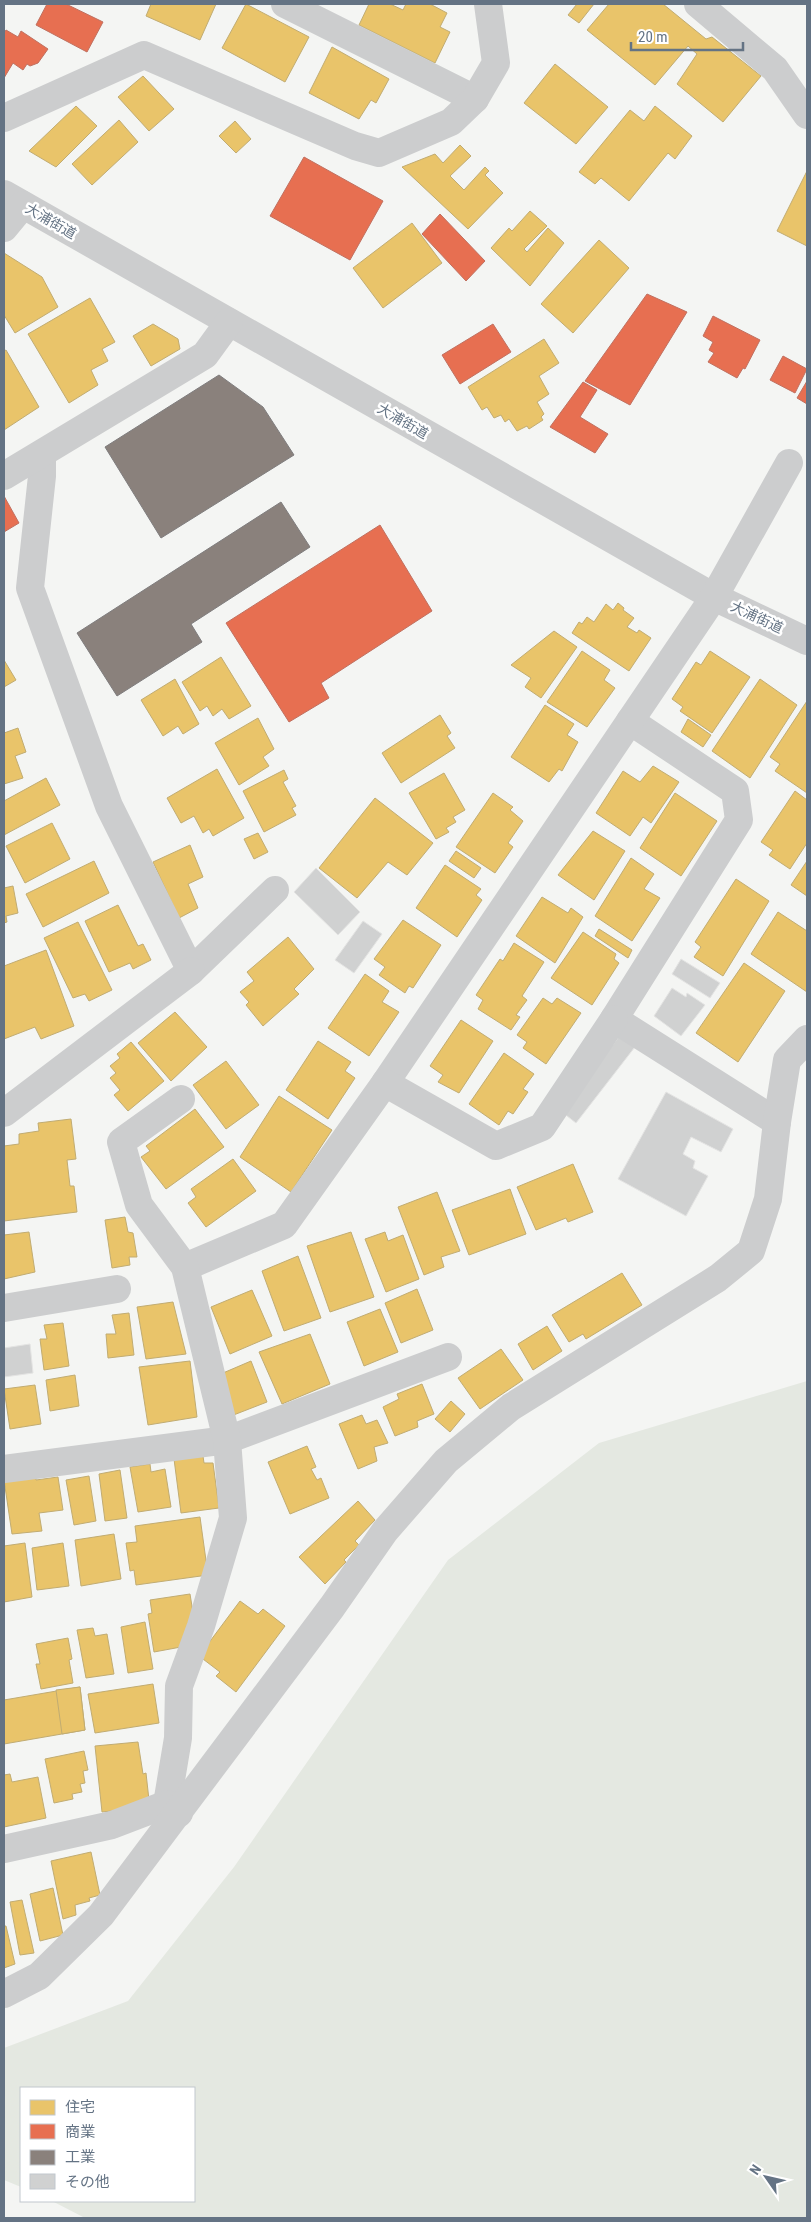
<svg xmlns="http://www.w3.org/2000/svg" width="811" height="2222" font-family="'Roboto Condensed','Noto Sans JP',sans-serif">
  <rect width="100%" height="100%" fill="#f4f5f3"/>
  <polygon fill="#e4e8e1" points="807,1381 807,2218 85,2218 52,2201 194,2201 194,2088 21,2088 21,2187 4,2180 4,2048 128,2001 234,1867 448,1560 599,1443"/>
  <g fill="#e9c46a" stroke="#c1ac72">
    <polygon points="151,4 216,4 200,40 146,16"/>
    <polygon points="246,4 309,37 285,82 222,48"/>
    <polygon points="369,4 390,4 403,10 406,4 430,4 447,13 440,27 450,32 435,63 359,25"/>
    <polygon points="577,4 594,4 579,23 568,15"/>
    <polygon points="609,4 663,4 706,39 712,37 761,76 723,122 677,84 697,54 688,46 655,85 587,30"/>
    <polygon points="332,47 389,79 376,103 371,100 359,119 309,93"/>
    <polygon points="555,64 608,107 576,144 524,103"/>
    <polygon points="143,76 174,109 149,131 118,97"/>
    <polygon points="76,106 97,126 56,167 29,151"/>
    <polygon points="655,106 692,136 675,159 668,153 629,201 601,178 595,184 579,172 630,110 644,121"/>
    <polygon points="119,120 138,142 92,185 72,164"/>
    <polygon points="235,121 251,139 236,153 219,136"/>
    <polygon points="460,145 471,156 450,176 464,190 485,167 489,171 485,175 503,193 468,229 402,167 435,154 443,163"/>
    <polygon points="807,171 807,246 777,231"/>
    <polygon points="530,211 547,226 524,249 527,252 548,228 564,243 530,286 491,248 509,228 512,231"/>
    <polygon points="412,223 442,263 383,308 353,268"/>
    <polygon points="599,240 629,268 573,333 541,304"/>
    <polygon points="4,253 42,277 58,307 15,333 4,315"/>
    <polygon points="90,298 115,342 102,349 108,361 91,370 98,385 69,403 28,334"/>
    <polygon points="153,324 178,339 180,349 151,366 133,336"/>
    <polygon points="544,339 559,363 539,376 549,394 537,402 544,414 541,417 543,420 529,429 527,426 517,431 509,419 505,422 501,415 494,418 487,407 482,410 468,387"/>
    <polygon points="6,350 39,407 4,430 4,351"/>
    <polygon points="618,603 624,608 623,610 634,618 627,627 637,633 639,630 651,638 629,671 572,633 579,622 582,624 587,617 594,622 606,604 613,610"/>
    <polygon points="554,631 577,647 541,698 525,687 531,678 511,665"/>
    <polygon points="582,651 610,670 604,680 615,688 587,727 547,702"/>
    <polygon points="710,651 750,677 712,733 680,711 683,707 672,699 696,662 701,665"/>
    <polygon points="221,657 251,706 229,719 222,709 213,716 207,706 200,711 182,682"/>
    <polygon points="4,660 16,680 4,687"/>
    <polygon points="175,679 199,724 183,734 178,726 163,736 141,700"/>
    <polygon points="760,679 797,705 750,778 712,751"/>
    <polygon points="807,701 807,793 775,771 780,764 770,757"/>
    <polygon points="545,705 574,724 567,735 578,742 562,771 559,769 549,782 511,757"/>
    <polygon points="440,715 451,733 447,736 455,748 401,783 382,753"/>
    <polygon points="258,718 274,749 263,757 269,766 239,785 215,743"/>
    <polygon points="688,719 711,735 703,747 681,732"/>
    <polygon points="18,728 26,752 15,756 23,778 4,784 4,733"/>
    <polygon points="653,766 679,782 651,823 643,817 630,836 596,813 623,771 640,782"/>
    <polygon points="217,769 244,818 213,836 209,829 203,833 194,816 181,823 167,798"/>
    <polygon points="284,770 288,779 283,782 296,806 292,808 296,815 264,832 243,791"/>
    <polygon points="444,773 465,810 453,817 456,822 446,828 449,832 436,839 409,793"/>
    <polygon points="46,778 60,805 4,835 4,801"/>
    <polygon points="795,791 807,800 807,843 790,869 769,855 773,850 761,842"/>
    <polygon points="493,793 513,807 510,810 523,821 508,843 513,847 495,873 456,847"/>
    <polygon points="675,793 717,821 681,876 640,848"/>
    <polygon points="375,798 433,843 407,875 388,862 357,898 319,868"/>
    <polygon points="52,823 70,859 25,883 6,846"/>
    <polygon points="593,831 625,851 594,900 558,875"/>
    <polygon points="258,833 268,852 254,859 244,839"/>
    <polygon points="190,845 203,877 188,884 198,908 179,918 153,862"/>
    <polygon points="456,851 481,868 474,878 449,861"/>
    <polygon points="631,858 654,874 644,889 660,898 632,941 595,916"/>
    <polygon points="94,861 109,893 43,927 26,894"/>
    <polygon points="807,861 807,896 791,885"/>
    <polygon points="445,865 481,889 476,895 482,900 457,937 416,908"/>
    <polygon points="736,879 769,901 723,976 694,957 701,947 695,942"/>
    <polygon points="13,886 18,913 6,916 7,922 4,923 4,888"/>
    <polygon points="542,897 568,913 571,908 583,917 555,963 516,936"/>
    <polygon points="118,905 138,946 143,944 151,960 133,969 130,963 109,972 85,921"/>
    <polygon points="778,912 807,931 807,992 751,954"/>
    <polygon points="403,920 441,945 413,988 409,986 405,993 379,975 385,967 374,959"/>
    <polygon points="78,922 112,990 89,1001 85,994 73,998 44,938"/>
    <polygon points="599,929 632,950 628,958 595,936"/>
    <polygon points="583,932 616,954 614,959 619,963 592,1005 551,978"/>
    <polygon points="288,937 314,969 294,989 299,994 263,1026 246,1005 249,1002 240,992 254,981 247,972"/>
    <polygon points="514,943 544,962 522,996 527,1000 516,1015 520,1017 511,1030 478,1009 483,1000 476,995 500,959 503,961"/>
    <polygon points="46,950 74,1026 41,1039 35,1027 4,1039 4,966"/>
    <polygon points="744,963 785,991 738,1062 696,1033"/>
    <polygon points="365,974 389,991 382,1002 399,1012 369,1056 328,1028"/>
    <polygon points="543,998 552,1004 557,998 581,1013 546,1064 523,1048 527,1042 517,1035"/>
    <polygon points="175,1012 207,1047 171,1081 138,1043"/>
    <polygon points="461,1020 493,1041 459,1093 438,1082 443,1075 430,1066"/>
    <polygon points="318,1041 351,1062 345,1071 355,1078 328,1119 286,1090"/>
    <polygon points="131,1042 164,1081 128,1111 114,1095 120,1090 110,1078 116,1073 110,1066 120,1058 117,1054"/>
    <polygon points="504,1053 534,1074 523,1089 528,1092 513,1114 508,1111 499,1125 469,1104"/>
    <polygon points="226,1061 259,1105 226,1129 193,1085"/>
    <polygon points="279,1096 332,1130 291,1192 240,1157"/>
    <polygon points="195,1109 224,1147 166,1189 141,1157 150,1151 146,1146"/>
    <polygon points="71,1119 76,1159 67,1160 70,1186 74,1186 77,1212 4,1221 4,1146 19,1144 19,1134 39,1131 38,1123"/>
    <polygon points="233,1159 256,1191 206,1227 188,1203 196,1197 191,1189"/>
    <polygon points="573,1164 593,1212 568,1222 566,1218 536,1230 517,1187"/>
    <polygon points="510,1189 526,1234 469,1255 452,1210"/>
    <polygon points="437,1192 460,1251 441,1257 444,1267 424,1275 398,1207"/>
    <polygon points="125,1217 128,1232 133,1233 137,1257 129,1257 130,1265 112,1268 105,1220"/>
    <polygon points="29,1232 35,1272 4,1279 4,1235"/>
    <polygon points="351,1232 374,1297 330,1312 307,1246"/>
    <polygon points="385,1232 388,1241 403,1235 419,1279 386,1292 365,1239"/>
    <polygon points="298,1256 321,1318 284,1331 262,1271"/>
    <polygon points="622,1273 642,1305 586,1339 583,1334 569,1342 552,1315"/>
    <polygon points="417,1289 433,1330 401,1343 385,1303"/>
    <polygon points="252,1290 272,1336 230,1354 211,1307"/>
    <polygon points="173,1302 186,1354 146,1359 137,1307"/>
    <polygon points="380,1309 398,1352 364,1366 347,1322"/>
    <polygon points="129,1313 134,1355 108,1358 106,1334 116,1334 112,1315"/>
    <polygon points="63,1323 69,1366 44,1370 40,1339 47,1339 44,1325"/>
    <polygon points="547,1326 562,1351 533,1370 518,1344"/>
    <polygon points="310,1334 330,1384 282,1404 259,1352"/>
    <polygon points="501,1349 523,1380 480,1409 458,1378"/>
    <polygon points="190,1361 197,1417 148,1425 139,1367"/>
    <polygon points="251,1361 267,1402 231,1416 216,1376"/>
    <polygon points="75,1375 79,1406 50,1411 46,1380"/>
    <polygon points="422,1384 434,1414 417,1421 418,1427 395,1436 383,1407 399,1399 397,1394"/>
    <polygon points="35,1385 41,1424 10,1429 4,1389"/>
    <polygon points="451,1401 465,1414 450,1432 435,1419"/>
    <polygon points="362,1415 366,1424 377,1420 388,1443 374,1447 377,1461 358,1469 339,1424"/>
    <polygon points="307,1446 316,1467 311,1469 317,1480 321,1478 329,1498 290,1514 268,1462"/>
    <polygon points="203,1456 204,1463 213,1463 219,1508 181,1513 174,1459"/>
    <polygon points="150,1464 151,1472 165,1469 171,1507 138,1512 130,1467"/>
    <polygon points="120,1470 127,1518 105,1521 99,1474"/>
    <polygon points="35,1474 36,1480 58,1477 63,1510 39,1513 42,1531 12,1534 4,1480"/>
    <polygon points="89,1476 96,1521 74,1525 66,1480"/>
    <polygon points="358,1501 375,1520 355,1541 359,1545 344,1560 346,1562 325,1584 299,1557"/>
    <polygon points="200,1517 208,1575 136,1585 134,1570 130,1571 126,1543 137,1542 135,1526"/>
    <polygon points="114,1534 121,1579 81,1586 75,1540"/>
    <polygon points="25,1543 32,1597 4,1602 4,1546"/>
    <polygon points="63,1543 69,1586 37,1590 32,1548"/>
    <polygon points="190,1594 195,1625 181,1647 154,1652 148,1614 152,1613 150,1600"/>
    <polygon points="240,1601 258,1614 263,1609 285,1626 236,1692 216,1676 220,1672 199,1656"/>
    <polygon points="145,1622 153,1669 128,1673 121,1627"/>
    <polygon points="93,1628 95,1636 107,1634 114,1674 86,1678 77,1630"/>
    <polygon points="68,1638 72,1659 69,1660 73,1683 41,1689 36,1664 40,1664 36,1644"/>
    <polygon points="153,1684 159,1723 95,1733 88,1694"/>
    <polygon points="80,1687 85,1730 4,1744 4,1700"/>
    <polygon points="80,1687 85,1730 62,1734 56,1690"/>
    <polygon points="138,1742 143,1774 146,1773 149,1800 141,1808 102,1812 95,1746"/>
    <polygon points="84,1751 88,1770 83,1771 85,1783 80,1784 82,1792 72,1794 73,1799 54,1803 45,1759"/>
    <polygon points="10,1774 12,1782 38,1777 46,1818 4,1827 4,1775"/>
    <polygon points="91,1852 100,1895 89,1898 90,1901 75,1905 76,1915 63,1919 51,1861"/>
    <polygon points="53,1888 63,1935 40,1941 30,1894"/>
    <polygon points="22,1900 34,1953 20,1955 10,1902"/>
    <polygon points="4,1926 6,1926 15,1964 4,1968"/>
  </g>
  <g fill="#e76f51" stroke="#c07060">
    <polygon points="47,4 66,4 103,22 87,52 36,25"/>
    <polygon points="6,30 18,37 21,31 48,49 38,63 30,66 27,64 23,70 13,63 4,78 4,33"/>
    <polygon points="304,157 383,201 350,260 270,216"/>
    <polygon points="440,214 485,261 466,281 422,234"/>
    <polygon points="647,294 687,312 630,405 585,381"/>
    <polygon points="713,316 760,340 745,369 743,368 737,378 708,362 714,353 709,350 713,342 703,336"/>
    <polygon points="493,324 511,352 460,384 442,355"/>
    <polygon points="783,356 807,369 795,393 770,380"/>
    <polygon points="807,381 807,404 797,398"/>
    <polygon points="583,382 597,390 580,417 608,434 595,453 550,427"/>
    <polygon points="4,496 19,523 4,532"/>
    <polygon points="380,525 432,611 321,683 329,698 289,722 226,623"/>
  </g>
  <g fill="#8a817c" stroke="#7f7d7e">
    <polygon points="219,375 263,407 294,455 161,538 105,447"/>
    <polygon points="281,502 310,547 191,624 202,642 117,696 77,633"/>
  </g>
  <g fill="#d0d1d1" stroke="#e4e4e3">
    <polygon points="316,868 360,912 338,935 294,892"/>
    <polygon points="363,921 382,934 354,973 335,960"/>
    <polygon points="681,959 720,983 710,998 672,974"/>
    <polygon points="672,988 686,997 687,993 705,1005 681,1036 654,1016"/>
    <polygon points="621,1034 638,1043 576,1123 562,1112"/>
    <polygon points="666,1092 733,1129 721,1152 691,1137 683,1154 695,1161 693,1168 708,1176 686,1216 618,1179"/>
    <polygon points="30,1344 33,1373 4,1377 4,1348"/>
  </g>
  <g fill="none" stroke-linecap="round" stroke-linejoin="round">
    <g stroke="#cccdce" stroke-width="28">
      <polyline points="285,4 475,99"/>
      <polyline points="698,4 775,69 807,115"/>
      <polyline points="4,118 144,55 355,146 379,153 451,122 475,99 496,63 488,4"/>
      <polyline points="4,194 714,597 807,641"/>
      <polyline points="4,228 23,205"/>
      <polyline points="42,454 42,476 30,588 109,806 191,971 275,890"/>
      <polyline points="4,476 205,355 229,322"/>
      <polyline points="630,721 735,791 739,820 614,1019 777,1122"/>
      <polyline points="385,1083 714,597 789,463"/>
      <polyline points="4,1113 191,971"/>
      <polyline points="185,1267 284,1225 385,1083 496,1146 542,1127 614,1019"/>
      <polyline points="4,1308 117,1289"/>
      <polyline points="4,1469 227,1440 448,1357"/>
      <polyline points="167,1804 178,1738 179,1686 201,1626 233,1518 227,1440 185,1267 139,1205 121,1142 181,1099"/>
      <polyline points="4,1849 112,1825 167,1804 179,1813"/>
      <polyline points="4,1994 39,1976 101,1915 332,1607 385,1531 446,1461 511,1407 718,1278 751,1251 768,1199 777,1122 787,1060 807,1039"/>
    </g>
  </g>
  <g text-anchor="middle" stroke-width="5" stroke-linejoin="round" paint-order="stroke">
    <g font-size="14" fill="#647384" stroke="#fff">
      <text transform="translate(51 221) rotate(30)" y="5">大浦街道</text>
      <text transform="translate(403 421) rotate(30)" y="5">大浦街道</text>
      <text transform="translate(757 617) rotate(25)" y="5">大浦街道</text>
    </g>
  </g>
  <rect width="811" height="2222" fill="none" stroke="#647384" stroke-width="10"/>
  <rect x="20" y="2087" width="175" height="115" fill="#ffffff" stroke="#c1c7ce"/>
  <rect x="30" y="2100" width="25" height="15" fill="#e9c46a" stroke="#c1c7ce"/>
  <text x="65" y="2112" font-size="15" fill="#647384">住宅</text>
  <rect x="30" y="2124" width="25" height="15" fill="#e76f51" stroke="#c1c7ce"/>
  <text x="65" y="2137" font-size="15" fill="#647384">商業</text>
  <rect x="30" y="2150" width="25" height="15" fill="#8a817c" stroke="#c1c7ce"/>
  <text x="65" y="2162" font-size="15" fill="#647384">工業</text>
  <rect x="30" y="2174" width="25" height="15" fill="#d0d1d1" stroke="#c1c7ce"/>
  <text x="65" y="2187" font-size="15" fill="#647384">その他</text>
  <g transform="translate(766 2177) rotate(304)" stroke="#ffffff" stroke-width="4" paint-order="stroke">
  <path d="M0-4L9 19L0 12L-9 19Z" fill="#647384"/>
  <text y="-8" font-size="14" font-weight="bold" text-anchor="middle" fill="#647384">N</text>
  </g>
  <path d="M631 42v8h112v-8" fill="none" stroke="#647384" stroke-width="2.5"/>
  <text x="638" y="42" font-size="15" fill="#647384" stroke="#ffffff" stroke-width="4" paint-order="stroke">20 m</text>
</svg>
